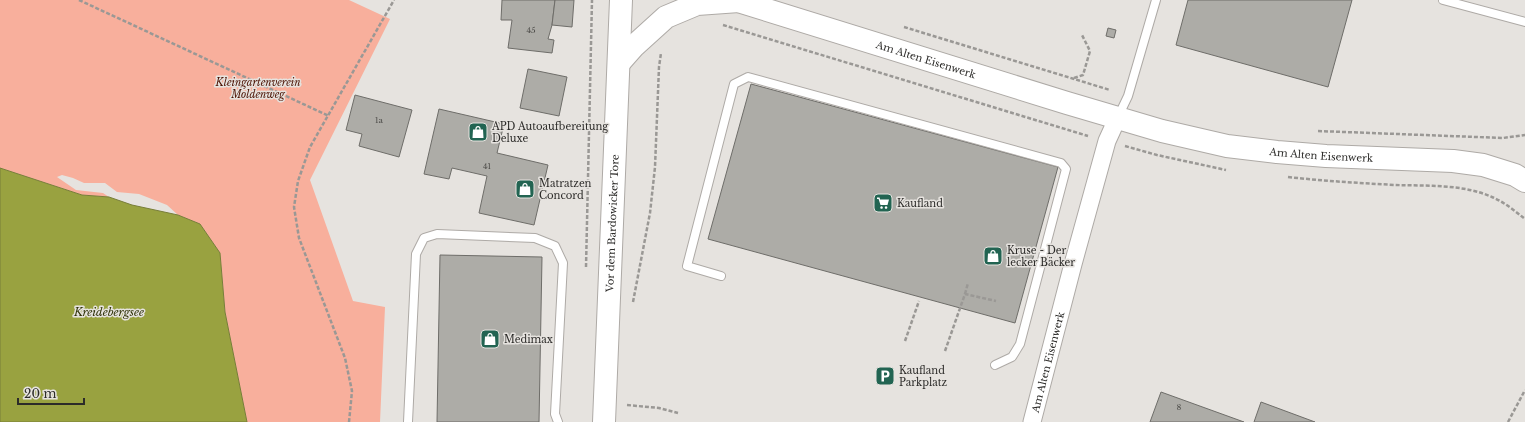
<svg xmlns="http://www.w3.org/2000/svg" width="1525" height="422" font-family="'Libre Baskerville',serif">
  <rect width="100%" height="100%" fill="#e6e3df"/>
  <polygon fill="#f8af9c" points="0,0 349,0 390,19 310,180 353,301 385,307 380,422 247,422 225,312 220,253 200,224 178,215 167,205 139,194 117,192 105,183 84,183 73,178 62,175 57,177 76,190 103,193 109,197 82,195 0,168"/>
  <polygon fill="#99a240" stroke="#787e39" points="0,168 82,195 109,197 132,205 178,215 200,224 220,253 225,312 247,422 0,422"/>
  <g fill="#adaca7" stroke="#6e6d69">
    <polygon points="502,0 555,0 552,25 548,39 554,40 552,53 508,48 512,20 501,20"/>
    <polygon points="555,0 574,0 572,27 552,25"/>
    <polygon points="1188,0 1352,0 1328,87 1176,45"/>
    <polygon points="1108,28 1116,30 1114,38 1106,36"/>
    <polygon points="528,69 567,77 559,116 520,108"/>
    <polygon points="751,84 1058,167 1015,323 708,239"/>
    <polygon points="355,95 412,110 399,157 359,146 362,134 346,130"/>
    <polygon points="439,109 504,124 497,153 548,165 534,225 479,213 487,176 452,168 449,179 424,174"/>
    <polygon points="440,255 542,257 539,422 437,422"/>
    <polygon points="1161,392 1244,422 1150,422"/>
    <polygon points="1261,402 1315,422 1254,422"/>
  </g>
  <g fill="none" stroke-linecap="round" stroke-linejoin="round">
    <defs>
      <g id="lane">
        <polyline points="1443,0 1525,22"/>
        <polyline points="1118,117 1128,96 1156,0"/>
        <polyline points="721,276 687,266 734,84 748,77 1061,163 1066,169 1020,344 1012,357 995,365"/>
        <polyline points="408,422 416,254 424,238 437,234 535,238 555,246 563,263 555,414 558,422"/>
      </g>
      <g id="street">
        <path id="s1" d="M1032,422L1073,264L1107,141L1117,119"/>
      </g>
      <g id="secondary">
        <path id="s2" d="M735,0L1067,103L1162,131L1227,146L1277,152L1326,156L1453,161L1483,165L1515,175L1525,181"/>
        <polyline points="619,63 634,46 666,17 697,4 739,1"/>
        <path id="s3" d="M604,422L621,0"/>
      </g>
    </defs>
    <use href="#lane" stroke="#aeaaa6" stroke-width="10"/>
    <use href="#street" stroke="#aeaaa6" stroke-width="19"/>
    <use href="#secondary" stroke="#aeaaa6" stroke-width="24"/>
    <g stroke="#9a9895" stroke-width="2.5" stroke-dasharray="4 2" stroke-linecap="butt">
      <polyline points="79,0 329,116"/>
      <polyline points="723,25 1088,136"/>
      <polyline points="904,27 1110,90"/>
      <polyline points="1074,78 1083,75 1090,51 1082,35"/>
      <polyline points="1318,131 1503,138 1525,135"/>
      <polyline points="1125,146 1157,155 1226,170"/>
      <path d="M1288,177C1324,181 1359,183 1395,185C1427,186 1463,184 1492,197C1504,202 1515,211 1525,219"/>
      <polyline points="586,267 592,0"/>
      <polyline points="965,294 968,283"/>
      <polyline points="633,302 650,213 655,167 659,67 661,53"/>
      <polyline points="905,341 919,301"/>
      <polyline points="945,351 965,294 996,301"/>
      <polyline points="627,405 659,408 678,413"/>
      <polyline points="349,422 352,391 345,358 299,238 294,207 298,181 310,147 394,0"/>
      <polyline points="1508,422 1525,390"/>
    </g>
    <use href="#lane" stroke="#fff" stroke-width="8"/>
    <use href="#street" stroke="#fff" stroke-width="17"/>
    <use href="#secondary" stroke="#fff" stroke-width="22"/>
  </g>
  <defs>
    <symbol id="shop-square" viewBox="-11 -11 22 22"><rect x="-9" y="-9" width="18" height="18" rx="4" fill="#226452" stroke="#e6e3df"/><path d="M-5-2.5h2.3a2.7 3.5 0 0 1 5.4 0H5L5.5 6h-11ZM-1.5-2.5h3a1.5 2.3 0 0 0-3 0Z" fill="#fff"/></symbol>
    <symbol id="supermarket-square" viewBox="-11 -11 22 22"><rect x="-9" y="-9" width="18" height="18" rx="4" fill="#226452" stroke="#e6e3df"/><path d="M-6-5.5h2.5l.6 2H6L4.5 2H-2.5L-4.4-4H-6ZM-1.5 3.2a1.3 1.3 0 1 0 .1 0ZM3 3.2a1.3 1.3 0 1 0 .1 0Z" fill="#fff"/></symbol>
    <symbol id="parking-square" viewBox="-11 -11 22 22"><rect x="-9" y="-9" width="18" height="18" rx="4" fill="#226452" stroke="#e6e3df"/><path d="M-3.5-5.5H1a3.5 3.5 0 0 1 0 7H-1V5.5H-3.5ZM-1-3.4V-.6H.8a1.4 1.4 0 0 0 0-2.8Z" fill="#fff"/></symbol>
  </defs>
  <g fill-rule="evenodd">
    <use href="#shop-square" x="467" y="121" width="22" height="22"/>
    <use href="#shop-square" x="514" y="178" width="22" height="22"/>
    <use href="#supermarket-square" x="872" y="192" width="22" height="22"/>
    <use href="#shop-square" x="982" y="245" width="22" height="22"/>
    <use href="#shop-square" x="479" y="328" width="22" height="22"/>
    <use href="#parking-square" x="874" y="365" width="22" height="22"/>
  </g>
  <g text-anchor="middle" stroke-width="3" stroke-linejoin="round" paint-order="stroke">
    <g font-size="8" fill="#4c4b48">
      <text x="531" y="33">45</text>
      <text x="379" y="123">1a</text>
      <text x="487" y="169">41</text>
      <text x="1179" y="410">8</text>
    </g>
    <g font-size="10" fill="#2c2b29" stroke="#e6e3df">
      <text dy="4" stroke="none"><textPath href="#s2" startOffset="200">Am Alten Eisenwerk</textPath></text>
      <text dy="4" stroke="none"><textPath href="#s2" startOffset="608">Am Alten Eisenwerk</textPath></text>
      <text dy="4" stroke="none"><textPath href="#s3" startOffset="199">Vor dem Bardowicker Tore</textPath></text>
      <text dy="4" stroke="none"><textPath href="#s1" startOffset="62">Am Alten Eisenwerk</textPath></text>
    </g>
    <g font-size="10" font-style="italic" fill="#4c1203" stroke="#e6e3df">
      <text x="258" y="86">Kleingartenverein<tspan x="258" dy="12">Moldenweg</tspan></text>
    </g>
    <g font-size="10" fill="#2c2b29" stroke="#e6e3df" text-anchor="start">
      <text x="492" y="130">APD Autoaufbereitung<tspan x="492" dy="12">Deluxe</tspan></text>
      <text x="539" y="187">Matratzen<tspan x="539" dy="12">Concord</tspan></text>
      <text x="897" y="207">Kaufland</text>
      <text x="1007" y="254">Kruse - Der<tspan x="1007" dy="12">lecker Bäcker</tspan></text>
      <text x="504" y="343">Medimax</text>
      <text x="899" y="374">Kaufland<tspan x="899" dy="12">Parkplatz</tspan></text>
    </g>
    <g font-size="11" font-style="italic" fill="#31340a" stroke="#e6e3df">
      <text x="109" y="316">Kreidebergsee</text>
    </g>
  </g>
  <path d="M18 398v6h66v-6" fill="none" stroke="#2c2b29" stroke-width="2"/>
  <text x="24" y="398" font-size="12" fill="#2c2b29" stroke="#e6e3df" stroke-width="3" paint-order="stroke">20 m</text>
</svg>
